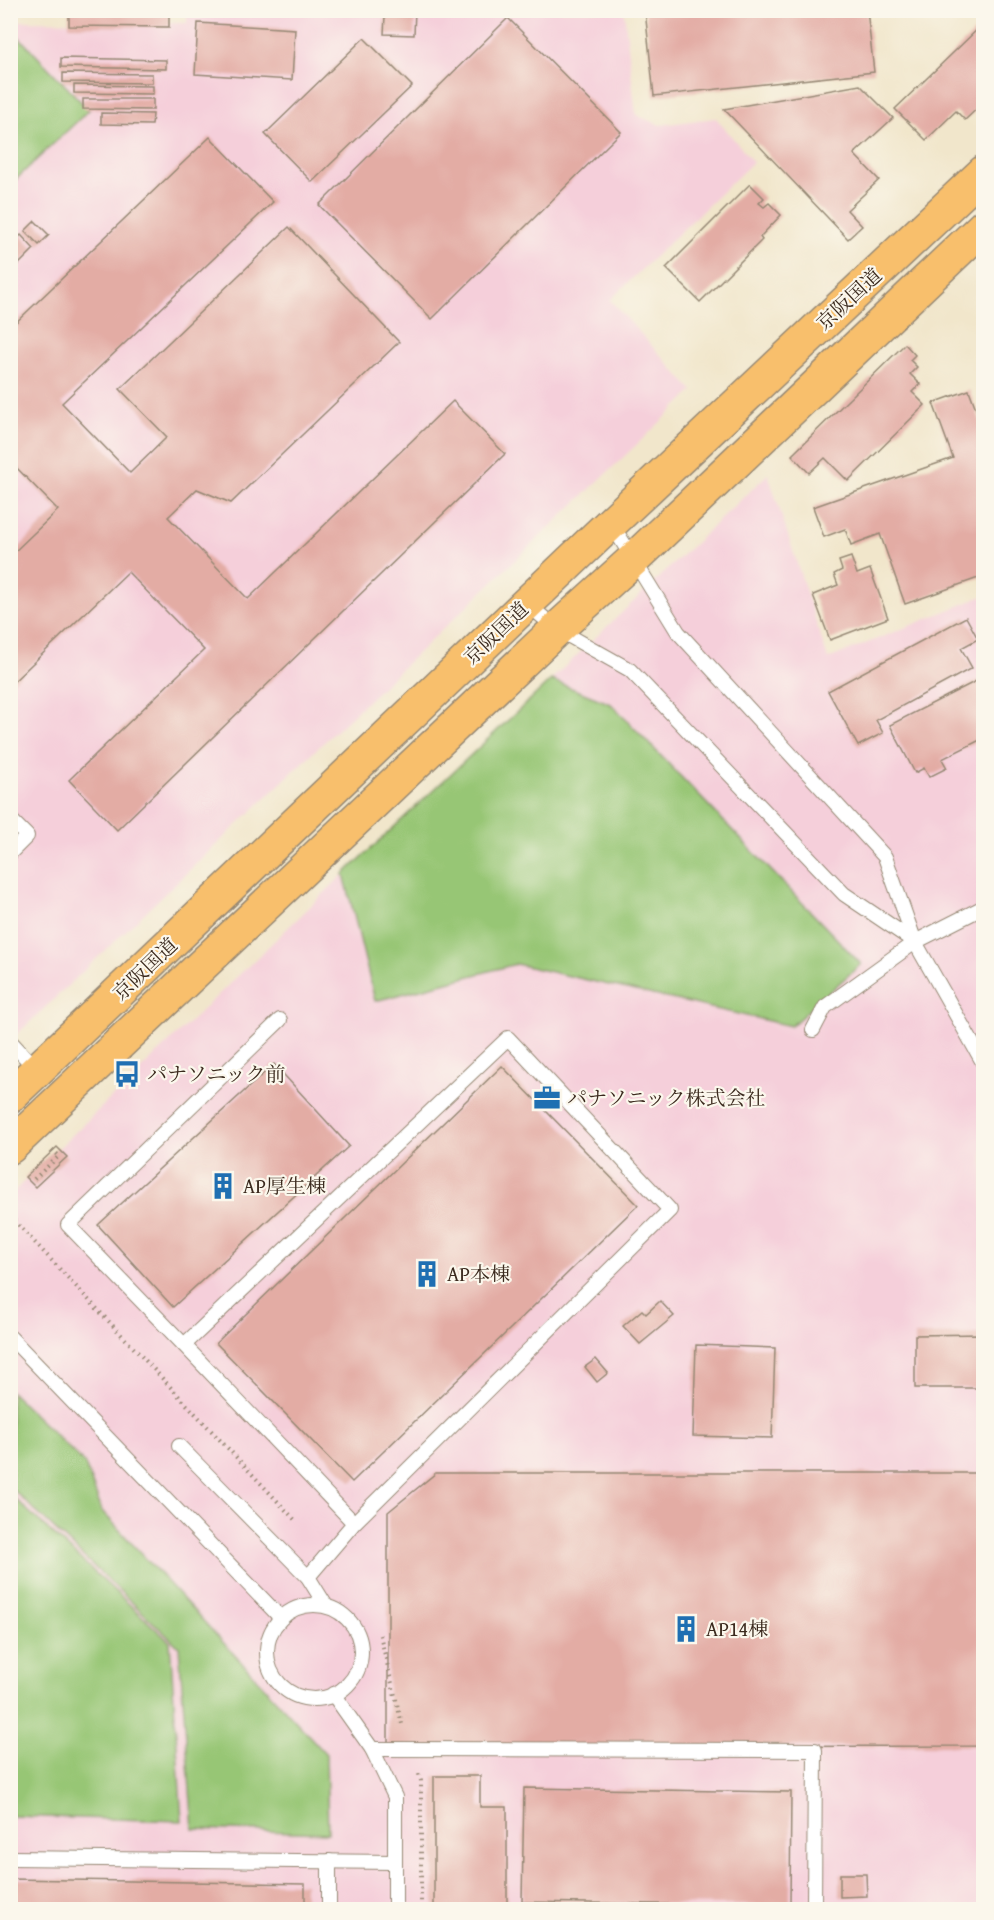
<svg xmlns="http://www.w3.org/2000/svg" width="994" height="1920" font-family="'Gentium Book Plus','Noto Serif JP',serif">
  <rect width="100%" height="100%" fill="#fbf7ec"/>
  <filter id="ink" filterUnits="userSpaceOnUse"><feTurbulence type="fractalNoise" baseFrequency=".0167" numOctaves="2"/><feDisplacementMap in="SourceGraphic" scale="12" xChannelSelector="R" yChannelSelector="G"/><feConvolveMatrix kernelMatrix="1 2 1 2 8 2 1 2 1" color-interpolation-filters="sRGB"/></filter>
  <filter id="wash" filterUnits="userSpaceOnUse"><feTurbulence type="fractalNoise" baseFrequency=".008" numOctaves="4" result="noise"/><feDisplacementMap in="SourceGraphic" scale="24" xChannelSelector="R" yChannelSelector="G"/><feGaussianBlur stdDeviation="1.35" result="paint"/><feColorMatrix in="noise" values="0 0 0 0 0 0 0 0 0 0 0 0 0 0 0 0 0 1.4 0 .05"/><feComposite in="paint" operator="in"/></filter>
  <g filter="url(#wash)">
    <rect width="100%" height="100%" fill="#f1e6cb"/>
    <g fill="#f5cfda">
      <polygon points="187,10 624,11 636,115 660,125 716,118 753,162 610,300 693,391 11,1040 11,21 187,23"/>
      <polygon points="768,474 828,659 983,596 983,1909 11,1910 11,1194 344,874 375,1001 515,964 474,753"/>
    </g>
    <g fill="#97c675" stroke="#69784a" stroke-width="1.5">
      <polygon points="11,29 89,110 11,184"/>
      <polygon points="551,680 611,704 861,964 791,1026 516,964 375,1001 344,874"/>
      <polygon points="11,1392 85,1464 102,1511 326,1754 328,1833 193,1829 179,1647 11,1488"/>
      <polygon points="11,1495 170,1642 182,1821 11,1816"/>
    </g>
    <g id="blocks">
      <g fill="#e3aca4">
        <polygon points="69,10 169,10 169,27 69,26"/>
        <polygon points="316,10 415,10 414,35 384,34 385,16 316,12"/>
        <polygon points="645,10 867,10 874,72 654,96"/>
        <polygon points="508,18 621,132 432,319 319,205"/>
        <polygon points="198,23 295,29 292,80 195,74"/>
        <polygon points="984,23 984,102 965,120 956,111 926,140 895,109"/>
        <polygon points="364,38 412,86 312,182 265,134"/>
        <polygon points="61,58 166,60 166,69 61,67"/>
        <polygon points="63,73 152,74 152,83 63,82"/>
        <polygon points="74,85 153,86 153,94 74,93"/>
        <polygon points="860,85 893,118 854,154 879,180 847,210 862,226 848,239 724,109"/>
        <polygon points="83,99 153,99 153,110 83,109"/>
        <polygon points="101,113 153,114 152,125 101,124"/>
        <polygon points="210,137 273,202 62,403 130,473 167,437 120,389 289,227 399,342 231,503 197,489 168,517 248,599 453,401 505,454 117,830 69,780 204,650 128,572 10,685 10,556 58,510 10,461 10,328"/>
        <polygon points="750,184 764,198 759,203 764,207 769,203 781,215 760,237 762,240 700,302 666,268"/>
        <polygon points="35,221 49,235 39,245 25,231"/>
        <polygon points="21,235 34,249 17,266 10,260 10,245"/>
        <polygon points="905,344 915,355 910,360 917,367 910,374 920,384 912,392 925,405 848,481 825,458 809,473 792,455"/>
        <polygon points="969,390 984,430 984,576 905,604 880,534 851,545 845,529 824,537 813,507 953,458 933,403"/>
        <polygon points="851,557 857,574 870,569 888,618 830,640 813,595 838,585 834,574 842,570 839,561"/>
        <polygon points="966,617 978,639 961,648 972,668 876,720 883,733 858,746 828,691"/>
        <polygon points="984,677 984,738 942,759 947,768 929,777 924,768 915,773 890,725"/>
        <polygon points="274,1064 349,1146 173,1307 98,1225"/>
        <polygon points="502,1066 638,1205 352,1482 216,1343"/>
        <polygon points="57,1147 67,1157 35,1187 25,1177"/>
        <polygon points="660,1301 674,1316 640,1344 623,1326 642,1310 646,1314"/>
        <polygon points="984,1334 984,1388 915,1388 915,1335"/>
        <polygon points="696,1345 775,1348 772,1438 693,1436"/>
        <polygon points="596,1359 608,1373 597,1382 585,1367"/>
        <polygon points="436,1473 984,1473 984,1746 388,1747 388,1512"/>
        <polygon points="434,1776 480,1776 480,1807 507,1807 507,1910 434,1910"/>
        <polygon points="524,1788 791,1792 790,1906 522,1902"/>
        <polygon points="840,1874 866,1874 867,1896 840,1897"/>
        <polygon points="10,1879 305,1884 305,1910 10,1910"/>
      </g>
    </g>
  </g>
  <g filter="url(#ink)">
    <use href="#blocks" fill-opacity="0" stroke="#968874" stroke-width="1.5"/>
    <g fill="none" stroke-linecap="round" stroke-linejoin="round">
      <defs>
        <g id="lane">
          <polyline points="611,523 678,632 885,857 915,942 984,1064"/>
          <polyline points="526,603 557,629 630,670 844,894 915,942"/>
          <polyline points="10,819 27,836 10,853"/>
          <polyline points="813,1030 825,1007 915,942 984,907"/>
          <polyline points="10,1041 37,1070"/>
          <polyline points="10,1337 281,1618"/>
          <polyline points="184,1345 68,1225 280,1020"/>
          <polyline points="179,1446 308,1577 326,1606"/>
          <polyline points="308,1577 354,1523 670,1210 508,1038 184,1345 354,1523"/>
          <circle cx="314" cy="1652" r="47"/>
          <polyline points="333,1694 372,1749 395,1797 395,1910"/>
          <polyline points="372,1749 815,1750 814,1910"/>
          <polyline points="10,1858 395,1862"/>
          <polyline points="329,1910 329,1861"/>
        </g>
        <g id="highway">
          <polyline points="10,1096 611,523 984,172"/>
          <polyline points="10,1147 557,629 633,560 984,226"/>
        </g>
      </defs>
      <use href="#lane" stroke="#968874" stroke-width="16"/>
      <use href="#highway" stroke="#968874" stroke-width="36"/>
      <g stroke="#968874" stroke-width="4" stroke-dasharray="1.5 4.5" stroke-linecap="butt">
        <polyline points="34,1179 59,1156 53,1150"/>
        <polyline points="10,1216 296,1521"/>
        <polyline points="380,1635 403,1728"/>
        <polyline points="419,1774 421,1781 421,1910"/>
      </g>
      <use href="#lane" stroke="#fff" stroke-width="14"/>
      <use href="#highway" stroke="#f8bf6c" stroke-width="33"/>
    </g>
  </g>
  <defs>
    <symbol id="bus-bare" viewBox="-9 -9 18 18"><path d="M-5-6H5V4H4V6H2V4H-2V6H-4V4H-5ZM-3.5-4V0h7V-4ZM-3.5 1.2v1.5H-2V1.2ZM2 1.2v1.5H3.5V1.2Z" fill="#1f6fb2" stroke="#fbf7ec" stroke-width="2.5" paint-order="stroke"/></symbol>
    <symbol id="office-bare" viewBox="-9 -9 18 18"><path d="M-6-3h4V-5.5h4V-3h4V5H-6ZM-1-4.5V-3h2v-1.5ZM-6 0V1H6V0Z" fill="#1f6fb2" stroke="#fbf7ec" stroke-width="2.5" paint-order="stroke"/></symbol>
    <symbol id="building-bare" viewBox="-9 -9 18 18"><path d="M-4-6H4V6H1V3H-1V6H-4ZM-2.5-4.3h1.7v1.8h-1.7ZM.8-4.3h1.7v1.8H.8ZM-2.5-1h1.7V.8h-1.7ZM.8-1h1.7V.8H.8Z" fill="#1f6fb2" stroke="#fbf7ec" stroke-width="2.5" paint-order="stroke"/></symbol>
  </defs>
  <g fill-rule="evenodd">
    <use href="#bus-bare" x="108" y="1055" width="38" height="38"/>
    <use href="#office-bare" x="528" y="1079" width="38" height="38"/>
    <use href="#building-bare" x="204" y="1167" width="38" height="38"/>
    <use href="#building-bare" x="408" y="1255" width="38" height="38"/>
    <use href="#building-bare" x="667" y="1610" width="38" height="38"/>
  </g>
  <g text-anchor="middle" stroke-width="4.5" stroke-linejoin="round" paint-order="stroke">
    <g font-size="20" fill="#3b2a1e" stroke="#fbf7ec">
      <text transform="translate(849 299) rotate(-43)" y="7">京阪国道</text>
      <text transform="translate(496 633) rotate(-44)" y="7">京阪国道</text>
      <text transform="translate(145 969) rotate(-44)" y="7">京阪国道</text>
    </g>
    <g font-size="20" fill="#3b2a1e" stroke="#fbf7ec" text-anchor="start">
      <text x="147" y="1081">パナソニック前</text>
      <text x="567" y="1105">パナソニック株式会社</text>
      <text x="243" y="1193">AP厚生棟</text>
      <text x="447" y="1281">AP本棟</text>
      <text x="706" y="1636">AP14棟</text>
    </g>
  </g>
  <rect width="994" height="1920" fill="none" stroke="#fbf7ec" stroke-width="36"/>
</svg>
